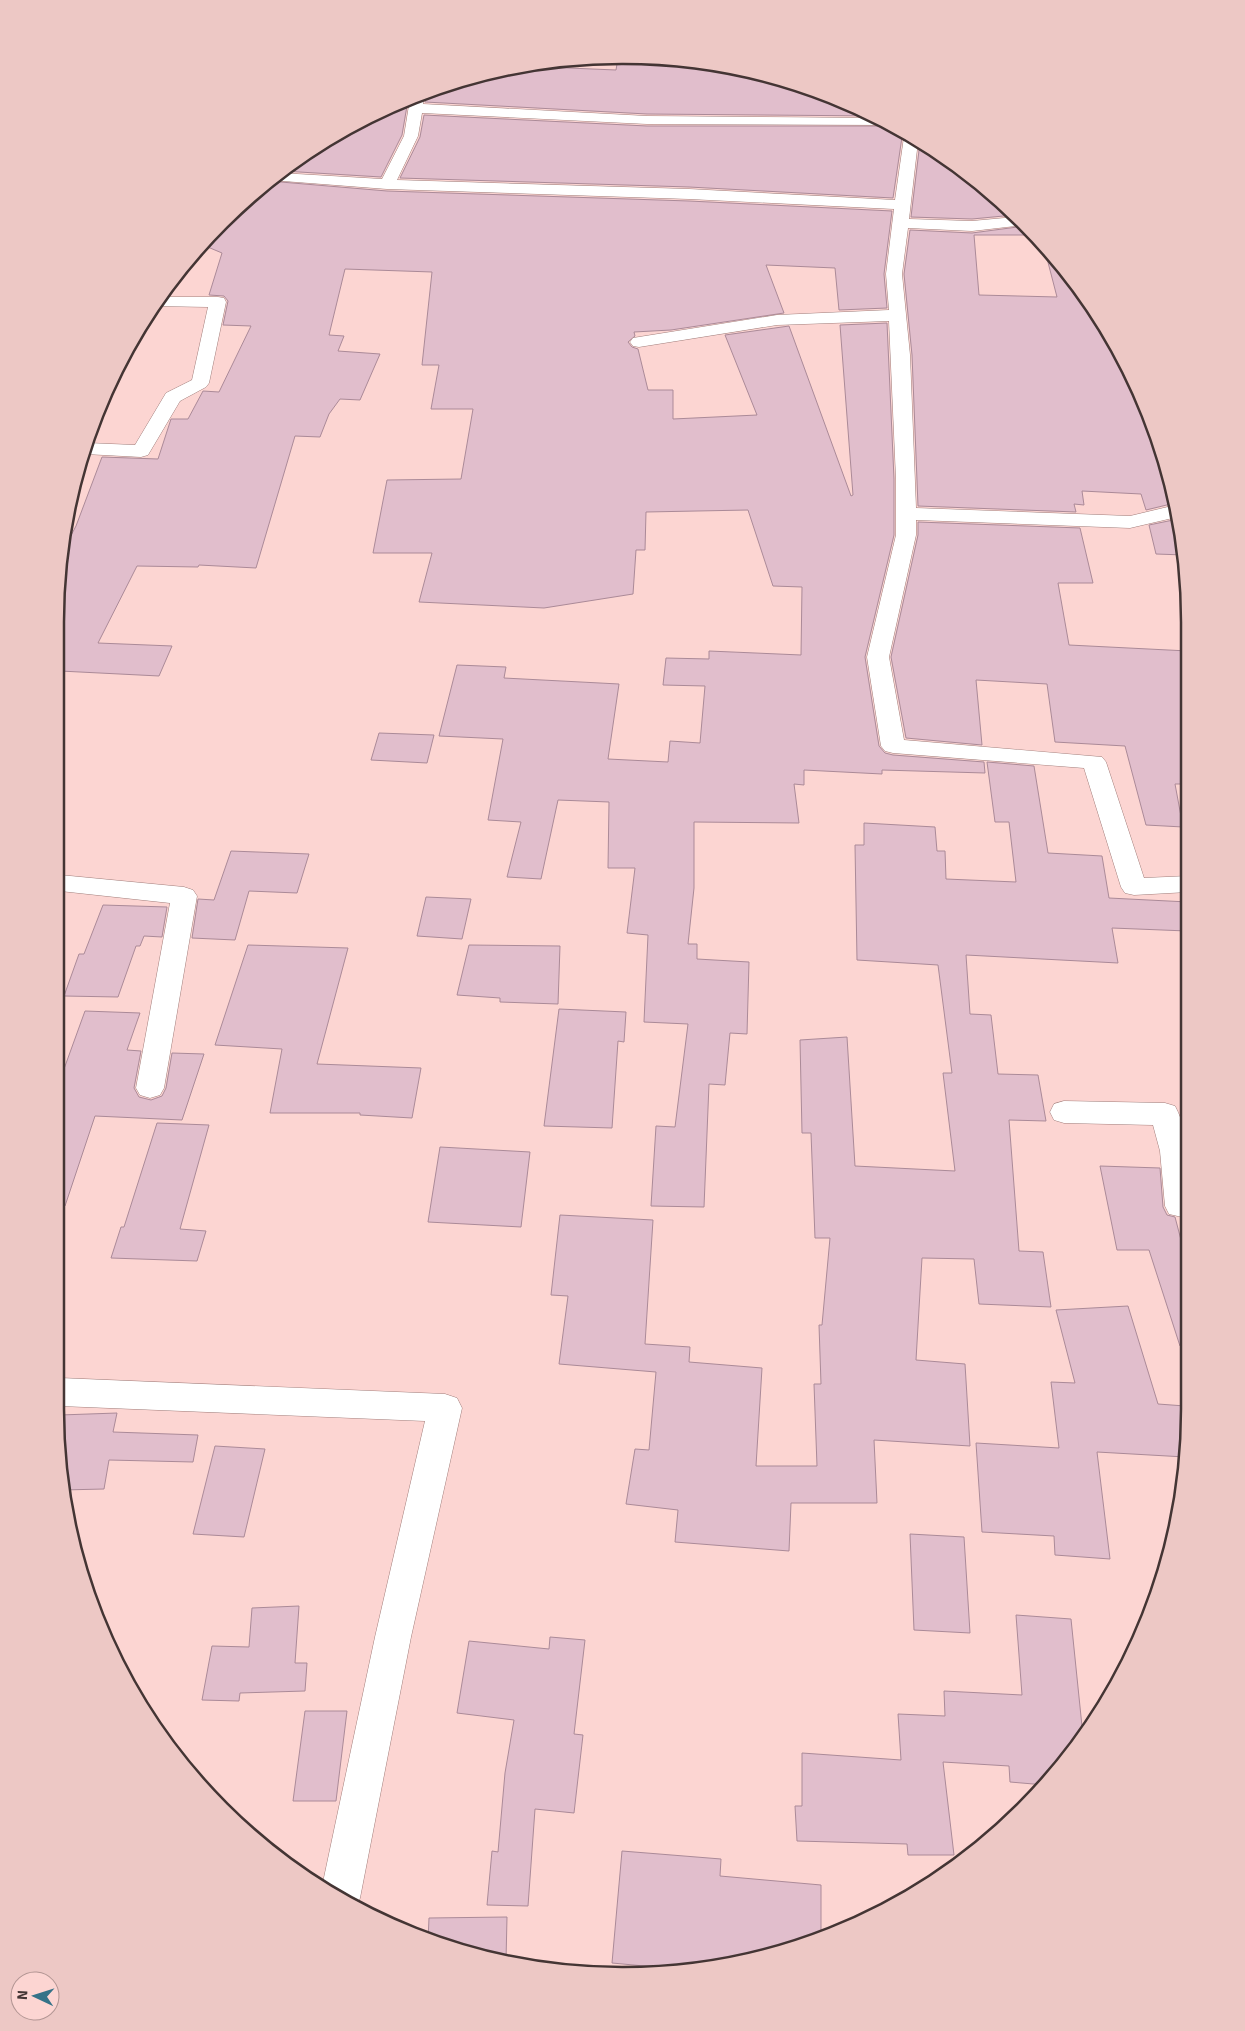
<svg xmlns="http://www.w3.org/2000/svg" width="1245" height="2031" font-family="Signika,sans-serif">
  <rect width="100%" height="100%" fill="#fcd5d2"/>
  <g fill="#e1becc" stroke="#ab8a98">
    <polygon points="651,56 769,74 878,116 647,114 425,102 427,95 425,92 440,85 548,60 545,67 616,70 618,58 651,58"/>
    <polygon points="408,100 402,135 381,177 283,171 338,131"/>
    <polygon points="424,115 647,126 893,126 905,133 902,137 893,198 689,187 400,178 420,137"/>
    <polygon points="920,142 968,172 1014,215 972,219 911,217"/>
    <polygon points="269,181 387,191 689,201 892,211 884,274 887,308 839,310 835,268 766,265 784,313 671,330 634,332 635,336 628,342 632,347 638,349 648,390 673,390 673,419 757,415 725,335 789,326 851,496 853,495 840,325 887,323 894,479 894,535 865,657 879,746 885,753 893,755 984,762 985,773 882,770 882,774 804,770 804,785 794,784 799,823 694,822 694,888 688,944 697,944 697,959 749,962 747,1034 730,1033 725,1085 709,1084 704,1207 651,1206 656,1126 675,1127 688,1024 644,1022 648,935 627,933 635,868 608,868 609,802 558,800 541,879 507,877 521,822 488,820 503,739 439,736 457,665 506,667 504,678 619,684 608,759 668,762 670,741 700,743 705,686 663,685 666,658 709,659 709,651 801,655 802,587 773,586 748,510 646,512 645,550 636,550 633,594 544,608 419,602 432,553 373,553 387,480 461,479 473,409 431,409 439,365 422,365 432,272 345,269 329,335 344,336 338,351 380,354 360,400 340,399 329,414 320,437 295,436 256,568 199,565 198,567 137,566 98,643 172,646 159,676 60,671 60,556 76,526 102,457 158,459 171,419 188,419 203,391 219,392 251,326 223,325 228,301 224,296 209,295 222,253 203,245 248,196"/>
    <polygon points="1025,226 1035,235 974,235 979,295 1057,297 1043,243 1049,249 1114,339 1171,475 1175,503 1146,510 1141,494 1082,491 1084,505 1074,504 1076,512 918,506 912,355 904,274 910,230 972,233"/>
    <polygon points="1178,519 1184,555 1156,554 1149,525"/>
    <polygon points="918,522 1080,528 1093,583 1058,583 1069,645 1188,651 1188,784 1175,784 1183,827 1146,825 1125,746 1055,742 1047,684 976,680 982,745 906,738 891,657 918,535"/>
    <polygon points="379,733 434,735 427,763 371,760"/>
    <polygon points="987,762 1034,766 1048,853 1102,856 1109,898 1188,902 1187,931 1112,928 1118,963 966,955 970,1014 991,1015 998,1074 1038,1075 1046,1121 1009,1120 1019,1251 1043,1252 1051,1307 979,1304 974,1259 922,1258 916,1360 965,1364 970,1446 874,1440 877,1503 791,1503 789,1551 675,1542 678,1510 626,1504 635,1449 649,1450 656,1372 559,1364 568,1296 551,1295 560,1215 653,1220 645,1344 690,1347 689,1362 762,1368 756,1466 817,1466 814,1384 821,1384 819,1325 822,1325 830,1238 815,1238 811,1133 802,1133 800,1040 847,1037 855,1166 955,1171 943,1073 952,1073 938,965 857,960 855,845 864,845 864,823 935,827 937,851 945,851 946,879 1016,882 1009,822 995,822"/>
    <polygon points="231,851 309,854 297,893 249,891 235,940 192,938 198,899 214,900"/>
    <polygon points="426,897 471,899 462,939 417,936"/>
    <polygon points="103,905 167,907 162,937 144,936 140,946 136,946 118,997 64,996 79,954 84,954"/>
    <polygon points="248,945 348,948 317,1064 421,1068 412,1118 360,1115 360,1113 270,1113 282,1049 215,1045"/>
    <polygon points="469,945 560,946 558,1004 500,1002 500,998 457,995"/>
    <polygon points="559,1009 626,1012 624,1042 618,1041 612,1128 544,1126"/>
    <polygon points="85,1011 140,1013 127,1050 141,1051 134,1088 139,1097 151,1100 162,1096 166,1088 172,1053 204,1054 182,1120 95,1116 65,1206 60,1205 60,1080"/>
    <polygon points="157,1123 209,1125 180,1229 206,1231 197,1261 111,1258 121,1227 124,1227"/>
    <polygon points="440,1147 530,1152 521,1227 428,1222"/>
    <polygon points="1100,1166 1160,1168 1163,1207 1167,1215 1175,1217 1186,1259 1186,1345 1180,1346 1149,1250 1117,1250"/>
    <polygon points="1128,1306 1158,1404 1185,1406 1185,1457 1097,1452 1110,1559 1055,1555 1054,1536 982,1532 976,1443 1059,1448 1051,1382 1075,1383 1056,1310"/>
    <polygon points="117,1413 113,1432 198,1435 193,1462 109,1460 104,1489 62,1490 60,1483 60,1415"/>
    <polygon points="215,1446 265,1449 244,1537 193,1534"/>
    <polygon points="910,1534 964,1537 970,1633 914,1630"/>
    <polygon points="299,1606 295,1663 307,1663 305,1691 240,1693 239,1701 202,1700 212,1646 249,1647 252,1608"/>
    <polygon points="1016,1615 1071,1619 1083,1736 1073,1754 1045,1785 1010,1782 1009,1766 943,1762 954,1855 908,1855 907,1844 797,1841 795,1806 802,1806 802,1753 901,1760 898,1714 945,1716 944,1691 1022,1695"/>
    <polygon points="550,1637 585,1640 574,1734 583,1735 574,1813 535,1809 528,1906 487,1905 492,1851 498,1852 505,1773 514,1720 457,1713 469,1641 549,1649"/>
    <polygon points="305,1711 347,1711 336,1801 293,1801"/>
    <polygon points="622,1851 721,1859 720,1876 821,1885 821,1938 805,1946 698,1971 612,1963"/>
    <polygon points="507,1917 506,1961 441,1946 428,1941 429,1918"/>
  </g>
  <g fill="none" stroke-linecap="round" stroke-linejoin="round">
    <defs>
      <g id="minor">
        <polygon points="423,93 425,95 423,104 647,116 880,118 892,125 647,124 422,113 418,136 397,180 689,189 895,200 904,137 906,134 918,141 909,219 972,221 1015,217 1024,225 972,231 908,228 902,274 910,355 916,508 1130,516 1176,505 1177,517 1130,528 916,520 916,535 889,657 904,740 1102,757 1106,762 1144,878 1188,876 1188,892 1134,895 1125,893 1121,887 1084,768 893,753 885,751 881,746 867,657 896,535 896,479 889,321 777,325 639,347 633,346 630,342 633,338 639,337 777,315 889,310 886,274 894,209 689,199 387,189 270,180 280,173 382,179 404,136 410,99"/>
        <polygon points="161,297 218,297 224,298 226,302 209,383 206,387 180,401 148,455 141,457 85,454 88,443 135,445 166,393 192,380 208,307 155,306"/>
        <polygon points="60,875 184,887 193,890 197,896 164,1088 160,1095 150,1098 140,1095 136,1088 170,903 60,891"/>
        <path d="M1064,1101L1165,1103L1175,1106C1193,1139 1186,1182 1186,1218L1169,1214L1165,1206L1160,1151L1153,1125L1064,1123L1054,1120L1050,1112L1054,1104Z"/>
        <polygon points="60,1378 445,1394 457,1398 462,1408 411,1637 360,1898 356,1908 322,1887 375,1637 425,1421 60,1406"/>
      </g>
    </defs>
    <use href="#minor" stroke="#a17e7b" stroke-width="1"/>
    <use href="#minor" fill="#fff" fill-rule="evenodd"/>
  </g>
  <path d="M0 0H1245V2031H0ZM622 64H623A558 558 0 0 1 1181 622V1409A558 558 0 0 1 623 1967H622A558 558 0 0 1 64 1409V622A558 558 0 0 1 622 64Z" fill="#edc8c5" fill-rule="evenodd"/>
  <path fill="none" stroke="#443534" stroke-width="2.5" d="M622 64H623A558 558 0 0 1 1181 622V1409A558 558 0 0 1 623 1967H622A558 558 0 0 1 64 1409V622A558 558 0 0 1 622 64Z"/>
  <g transform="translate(35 1996) rotate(274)"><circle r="24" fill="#fcd5d2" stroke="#b29593"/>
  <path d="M0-4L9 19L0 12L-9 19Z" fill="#347288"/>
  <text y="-8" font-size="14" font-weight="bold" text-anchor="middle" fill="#443534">N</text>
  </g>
</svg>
